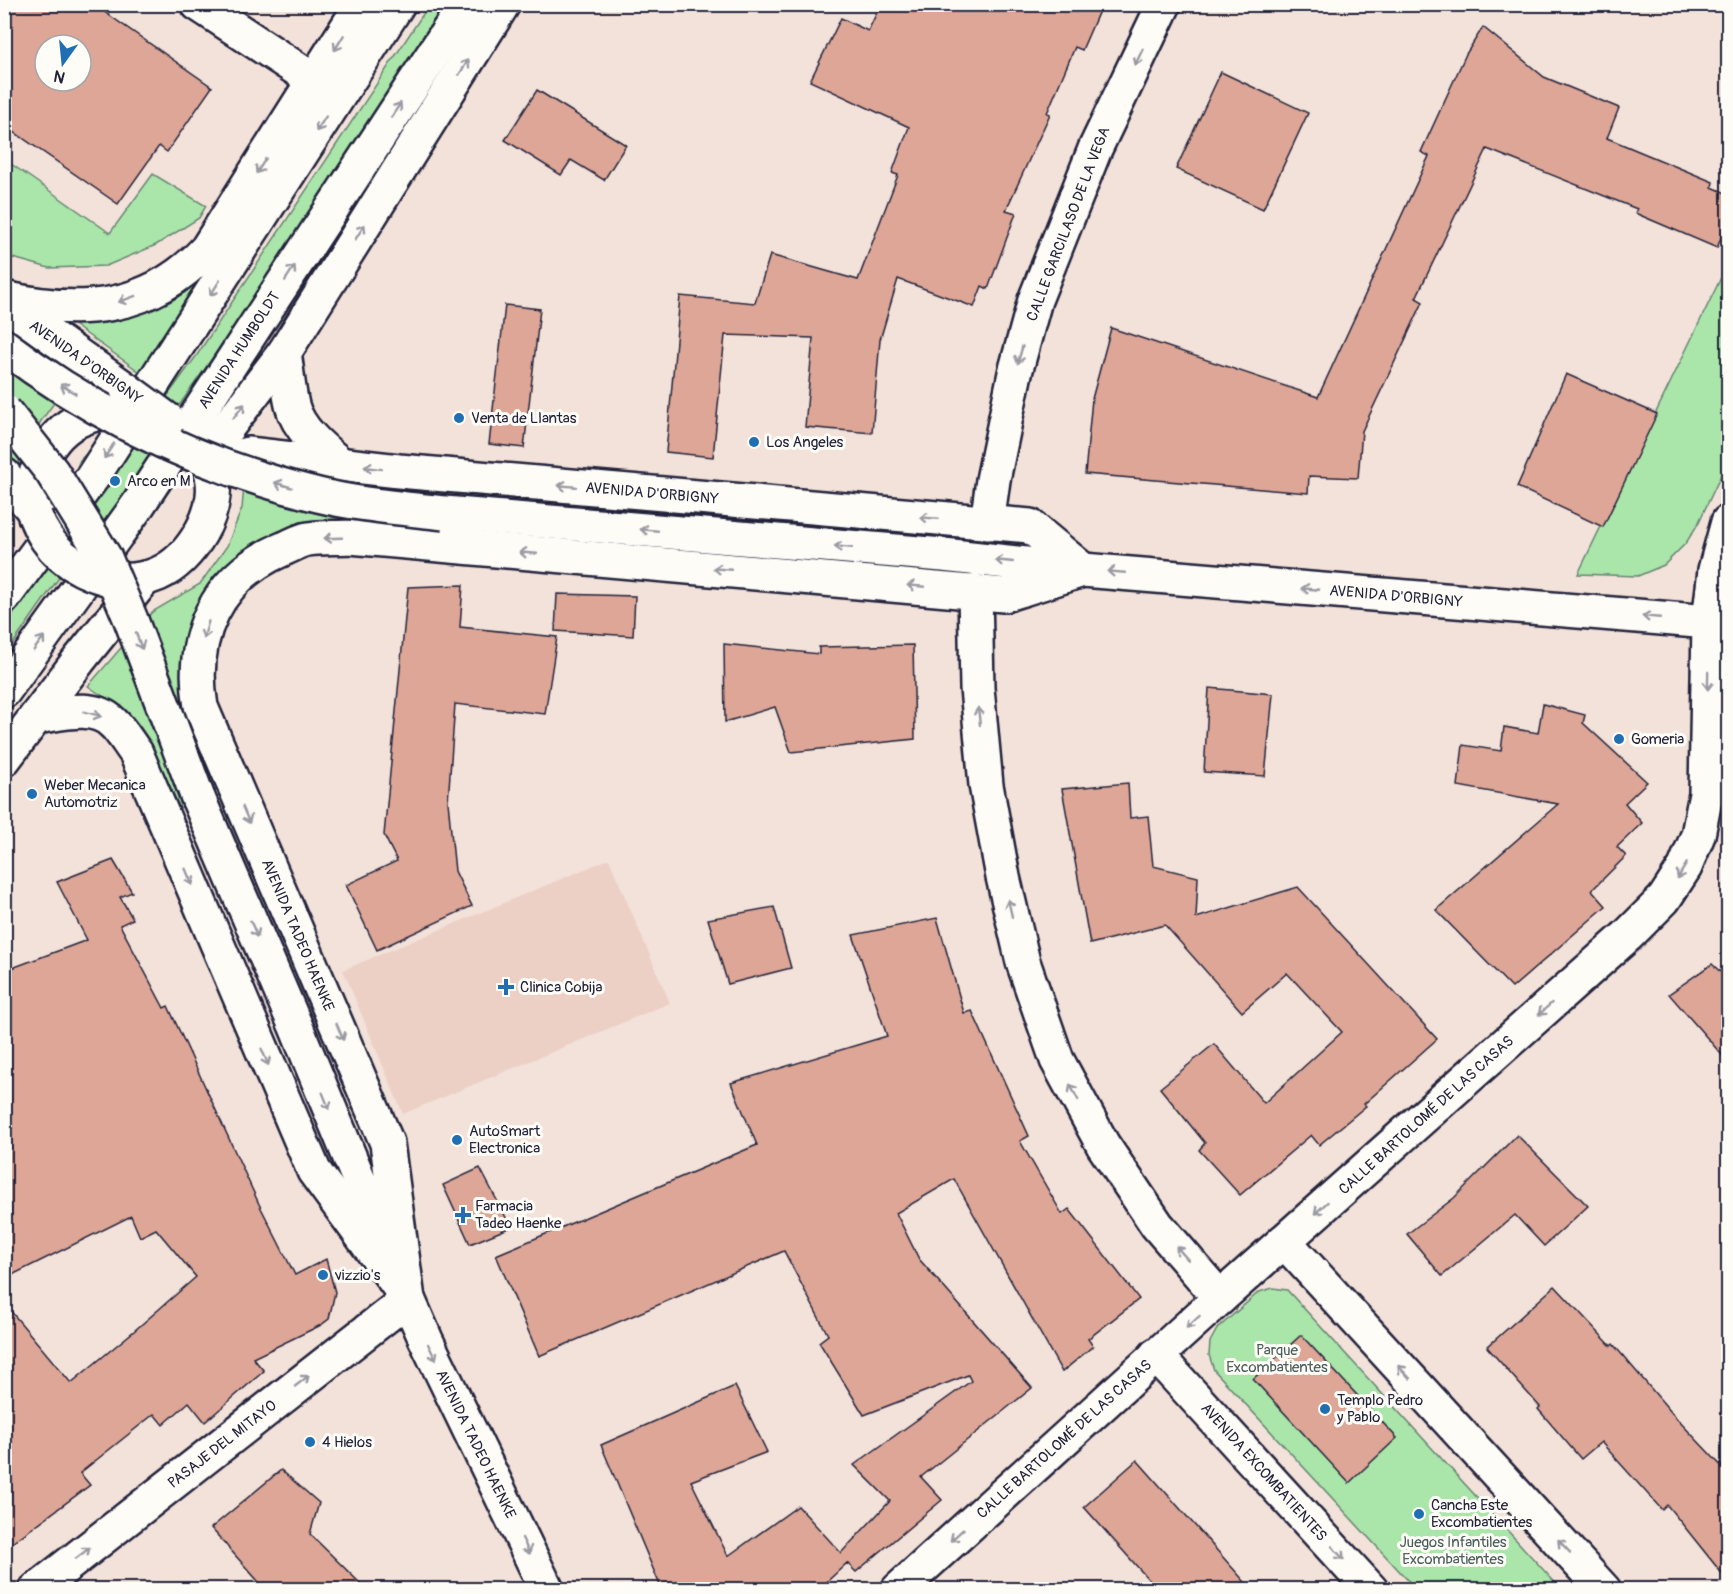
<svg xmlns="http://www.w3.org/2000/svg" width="1733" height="1594" font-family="Pangolin,sans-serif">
  <rect width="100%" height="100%" fill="#f3e2da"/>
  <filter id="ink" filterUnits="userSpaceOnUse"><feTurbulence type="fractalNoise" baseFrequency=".0167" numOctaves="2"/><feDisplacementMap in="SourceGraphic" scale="12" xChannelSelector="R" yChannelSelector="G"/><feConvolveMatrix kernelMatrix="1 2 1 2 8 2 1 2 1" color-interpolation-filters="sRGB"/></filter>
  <g filter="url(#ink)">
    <polygon fill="#ecd0c6" points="609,859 670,1003 403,1114 343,970"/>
    <g fill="#aae5aa" stroke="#668472" stroke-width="1.5">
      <polygon points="429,5 450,5 209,363 152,444 171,462 177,480 133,544 114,543 91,532 5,655 5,626 80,519 73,476 80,460 92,448 137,438 197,355"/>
      <polygon points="4,159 110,233 153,174 206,206 199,218 156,245 106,266 49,268 13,258 5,252"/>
      <polygon points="1728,263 1728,460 1698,524 1686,543 1664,565 1638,576 1578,574"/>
      <polygon points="212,265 140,372 71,323"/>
      <polygon points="4,317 86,376 54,403 41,421 14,471 5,460"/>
      <path d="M246,466L446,490L442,534L339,527L209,598L221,787L180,808C169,786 157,755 144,736C129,715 109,700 88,686L152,612L200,584L227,546L242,508Z"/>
      <polygon points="1273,1288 1287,1290 1561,1589 1416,1589 1214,1370 1209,1355 1210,1342 1217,1329 1259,1292"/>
    </g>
    <g fill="#dda696" stroke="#22223b" stroke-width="1.5" fill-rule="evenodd">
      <path d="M4,4H93L212,87L167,152L159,146L118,204L4,125ZM45,45H81V81H45Z"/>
      <polygon points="881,4 1102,4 1082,50 1075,47 1047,113 1050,114 1006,210 1016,213 988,289 982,286 974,307 898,279 880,340 872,433 805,427 813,338 725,335 713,457 666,452 680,296 755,303 770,255 858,280 898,175 892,173 909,127 810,81 841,18 868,31"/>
      <polygon points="1483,27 1544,77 1619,108 1607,138 1713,182 1712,187 1728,194 1728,220 1717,248 1635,213 1637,209 1487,149 1416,298 1423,302 1362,431 1358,478 1309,476 1308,493 1085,474 1092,399 1111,328 1318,397 1429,156 1421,152 1466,54"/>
      <polygon points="1221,72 1308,113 1263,209 1176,169"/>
      <polygon points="537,90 626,145 604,180 571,160 561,175 505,140"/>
      <polygon points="505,305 540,309 524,448 489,444"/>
      <polygon points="1566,374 1657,414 1603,527 1517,487"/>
      <polygon points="463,585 460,627 557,637 545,714 455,704 448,802 455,871 472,906 377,950 346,885 397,861 384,835 408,587"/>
      <polygon points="557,594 635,596 633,636 555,631"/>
      <polygon points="724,644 819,654 819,647 913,645 915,739 791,752 775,707 725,722"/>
      <polygon points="1209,688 1273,694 1265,776 1204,772"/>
      <polygon points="1543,704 1585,715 1583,723 1647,782 1625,803 1642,823 1617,847 1626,856 1592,890 1606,906 1512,988 1436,910 1558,804 1458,786 1463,745 1501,751 1504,727 1538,733"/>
      <polygon points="1128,783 1130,818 1148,816 1153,866 1198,877 1196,918 1298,887 1437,1039 1364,1104 1366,1106 1319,1145 1311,1135 1240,1195 1199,1150 1205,1143 1160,1088 1214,1044 1264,1103 1342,1032 1287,973 1242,1012 1165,925 1090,944 1062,789"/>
      <polygon points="113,860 132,892 120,897 133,919 120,925 164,1008 168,1006 259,1204 295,1275 326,1259 335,1292 329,1319 321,1325 253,1358 264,1371 205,1422 189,1402 163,1425 154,1414 80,1473 90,1485 4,1549 4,1303 71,1383 134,1331 196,1277 156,1229 140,1237 131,1216 4,1279 4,971 87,940 57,882"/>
      <polygon points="774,907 791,968 728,984 708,919"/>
      <polygon points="937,918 964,1013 972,1011 1029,1136 1020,1141 1062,1214 1069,1209 1139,1299 1088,1339 1093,1346 1062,1372 954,1179 896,1213 919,1259 1032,1388 921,1477 942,1500 856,1572 847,1563 818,1590 662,1590 601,1445 735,1386 767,1452 691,1481 728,1556 798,1506 841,1553 890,1501 854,1465 971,1381 968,1375 864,1415 819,1342 828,1335 784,1251 539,1356 496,1255 757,1145 731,1083 887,1036 853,935"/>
      <polygon points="1712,964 1728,979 1728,1062 1669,994"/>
      <polygon points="1517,1135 1588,1206 1544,1246 1515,1215 1442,1276 1407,1234 1454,1198"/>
      <polygon points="480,1168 511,1227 470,1244 443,1185"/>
      <polygon points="1555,1286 1611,1346 1613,1344 1677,1419 1728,1473 1728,1581 1667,1505 1662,1510 1601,1442 1581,1459 1538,1409 1540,1407 1487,1347"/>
      <polygon points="1301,1335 1397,1438 1349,1483 1253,1379"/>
      <polygon points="1137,1460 1252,1590 1158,1590 1084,1507"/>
      <polygon points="281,1470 319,1503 310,1534 367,1590 266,1590 211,1528"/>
    </g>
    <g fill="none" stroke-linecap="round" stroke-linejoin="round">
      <defs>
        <g id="minor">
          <polyline points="198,4 315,81"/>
          <polyline points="987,523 993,480 1015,373 1035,300 1095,149 1164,4"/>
          <polyline points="975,591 977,688 986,785 1003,877 1023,962 1057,1060 1103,1145 1157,1225 1220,1298"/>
          <polyline points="1284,1241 1604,1590"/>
          <polyline points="1156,1355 1371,1590"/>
          <polyline points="36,1590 408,1299"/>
          <polyline points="898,1590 1220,1298 1627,936 1664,899 1685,867 1698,835 1706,794 1709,622 1715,570 1728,522"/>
        </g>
        <g id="secondary">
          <polyline points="4,303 127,390"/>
          <path d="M284,353C287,370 288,388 292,405C298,429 321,448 339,463"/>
          <polyline points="207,464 248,454 399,471 1030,526 1083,570"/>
          <polyline points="4,475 34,511"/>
          <polyline points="444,513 943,555 1083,570 1709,622 1728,620"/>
          <path d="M35,516C25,484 45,439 75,422C88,415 100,412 115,409"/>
          <path d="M117,580C131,581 144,580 158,574C191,559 220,513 212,475C209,465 202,455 197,447"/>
          <path d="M36,717C60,714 93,703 113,723C122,731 129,744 136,753L314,1171L408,1299L426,1340L547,1590"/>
          <polyline points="198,798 296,1027 388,1250"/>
          <path d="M408,1299L387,1143L201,707C189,637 216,577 283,549C291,546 300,540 308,539C322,537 336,538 350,537L1004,595L1083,570"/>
        </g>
        <g id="primary">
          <path d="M4,298C81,316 151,310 207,249L362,4"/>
          <polyline points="204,458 284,353 503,4"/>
          <polyline points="4,597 92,478 398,4"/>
          <polyline points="4,691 138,505 466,4"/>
          <polyline points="4,759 79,660 145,578"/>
        </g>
      </defs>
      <use href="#minor" stroke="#22223b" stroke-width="38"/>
      <use href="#secondary" stroke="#22223b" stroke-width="38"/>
      <use href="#primary" stroke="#22223b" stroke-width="38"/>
      <use href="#minor" stroke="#fdfcf7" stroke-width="33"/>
      <use href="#secondary" stroke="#fdfcf7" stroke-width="33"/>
      <use href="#primary" stroke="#fdfcf7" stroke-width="33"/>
      <defs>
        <g id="secondary-bridge">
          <path d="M4,346C97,417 205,467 318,495C359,505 402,508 444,513"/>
          <polyline points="127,390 168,420"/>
          <polyline points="4,411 52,472 105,558 131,620 198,798"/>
          <path d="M35,516C48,551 74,570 109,579"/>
        </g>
      </defs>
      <use href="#secondary-bridge" stroke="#22223b" stroke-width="38" stroke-linecap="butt"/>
      <use href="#secondary-bridge" stroke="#fdfcf7" stroke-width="33"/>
    </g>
    <defs><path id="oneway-shaft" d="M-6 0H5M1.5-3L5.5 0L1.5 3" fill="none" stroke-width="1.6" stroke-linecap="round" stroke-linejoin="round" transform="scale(1.5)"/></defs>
    <g stroke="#9a9aa2">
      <use href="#oneway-shaft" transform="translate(339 43) rotate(121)"/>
      <use href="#oneway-shaft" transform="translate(1139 57) rotate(115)"/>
      <use href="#oneway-shaft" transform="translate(464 67) rotate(-58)"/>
      <use href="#oneway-shaft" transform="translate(396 110) rotate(-57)"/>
      <use href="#oneway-shaft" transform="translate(321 124) rotate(123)"/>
      <use href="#oneway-shaft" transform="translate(261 166) rotate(123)"/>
      <use href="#oneway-shaft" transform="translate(360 232) rotate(-58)"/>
      <use href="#oneway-shaft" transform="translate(290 273) rotate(-57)"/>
      <use href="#oneway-shaft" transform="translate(215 288) rotate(123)"/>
      <use href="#oneway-shaft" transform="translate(127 299) rotate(160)"/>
      <use href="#oneway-shaft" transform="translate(1020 355) rotate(106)"/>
      <use href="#oneway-shaft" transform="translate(68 389) rotate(-149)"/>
      <use href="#oneway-shaft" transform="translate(239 411) rotate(-52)"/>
      <use href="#oneway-shaft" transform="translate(109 451) rotate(123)"/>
      <use href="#oneway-shaft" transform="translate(373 468) rotate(-173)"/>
      <use href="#oneway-shaft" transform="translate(283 485) rotate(-164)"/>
      <use href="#oneway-shaft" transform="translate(567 486) rotate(-175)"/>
      <use href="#oneway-shaft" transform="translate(929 518) rotate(-175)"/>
      <use href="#oneway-shaft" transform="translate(649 530) rotate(-175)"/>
      <use href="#oneway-shaft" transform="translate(333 538) rotate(178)"/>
      <use href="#oneway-shaft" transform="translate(843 547) rotate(-175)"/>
      <use href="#oneway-shaft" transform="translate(528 553) rotate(-175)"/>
      <use href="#oneway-shaft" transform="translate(1004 561) rotate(-174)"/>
      <use href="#oneway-shaft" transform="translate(722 569) rotate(-175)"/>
      <use href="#oneway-shaft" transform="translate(1116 572) rotate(-175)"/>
      <use href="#oneway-shaft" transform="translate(916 586) rotate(-175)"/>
      <use href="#oneway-shaft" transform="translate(1310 589) rotate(-175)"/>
      <use href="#oneway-shaft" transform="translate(1651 617) rotate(-175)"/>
      <use href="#oneway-shaft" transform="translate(206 630) rotate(106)"/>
      <use href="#oneway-shaft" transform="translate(139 641) rotate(69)"/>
      <use href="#oneway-shaft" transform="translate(39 643) rotate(-54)"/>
      <use href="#oneway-shaft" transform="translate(1708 681) rotate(91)"/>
      <use href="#oneway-shaft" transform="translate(93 714) rotate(15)"/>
      <use href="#oneway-shaft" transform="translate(979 716) rotate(-96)"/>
      <use href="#oneway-shaft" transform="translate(246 815) rotate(67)"/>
      <use href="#oneway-shaft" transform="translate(1682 871) rotate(121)"/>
      <use href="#oneway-shaft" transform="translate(189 877) rotate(67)"/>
      <use href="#oneway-shaft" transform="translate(1010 908) rotate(-103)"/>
      <use href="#oneway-shaft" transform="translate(254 929) rotate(67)"/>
      <use href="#oneway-shaft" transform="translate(1545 1009) rotate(138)"/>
      <use href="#oneway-shaft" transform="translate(340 1032) rotate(67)"/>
      <use href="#oneway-shaft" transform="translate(265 1057) rotate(67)"/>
      <use href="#oneway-shaft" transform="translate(1074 1092) rotate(-118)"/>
      <use href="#oneway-shaft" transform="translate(326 1101) rotate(68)"/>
      <use href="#oneway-shaft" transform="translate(1321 1208) rotate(138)"/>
      <use href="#oneway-shaft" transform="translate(1182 1253) rotate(-131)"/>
      <use href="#oneway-shaft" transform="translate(1193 1322) rotate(138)"/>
      <use href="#oneway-shaft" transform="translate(432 1352) rotate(64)"/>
      <use href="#oneway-shaft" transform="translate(1404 1372) rotate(-133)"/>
      <use href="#oneway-shaft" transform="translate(302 1381) rotate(-38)"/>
      <use href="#oneway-shaft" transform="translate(957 1535) rotate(138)"/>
      <use href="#oneway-shaft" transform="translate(526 1546) rotate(64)"/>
      <use href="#oneway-shaft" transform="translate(1564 1546) rotate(-133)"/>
      <use href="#oneway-shaft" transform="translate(83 1553) rotate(-38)"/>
      <use href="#oneway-shaft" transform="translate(1338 1553) rotate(48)"/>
    </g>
  </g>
  <g fill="#1f6fb2" stroke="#fdfcf7" stroke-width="2">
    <circle cx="459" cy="418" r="6"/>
    <circle cx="754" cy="442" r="6"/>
    <circle cx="115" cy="481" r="6"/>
    <circle cx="1619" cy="739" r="6"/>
    <circle cx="32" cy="794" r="6"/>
    <path d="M503 978h6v6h6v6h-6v6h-6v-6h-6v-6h6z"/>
    <circle cx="457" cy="1140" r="6"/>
    <path d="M460 1206h6v6h6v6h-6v6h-6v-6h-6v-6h6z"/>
    <circle cx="323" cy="1275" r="6"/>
    <circle cx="1325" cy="1409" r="6"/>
    <circle cx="310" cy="1442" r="6"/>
    <circle cx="1419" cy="1514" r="6"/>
  </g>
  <g text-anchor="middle" stroke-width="6" stroke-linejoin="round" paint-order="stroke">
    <g font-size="15" fill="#22223b" stroke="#fdfcf7">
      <text transform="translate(1068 224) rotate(-69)" y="5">CALLE GARCILASO DE LA VEGA</text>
      <text transform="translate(239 350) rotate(-57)" y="5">AVENIDA HUMBOLDT</text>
      <text transform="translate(86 362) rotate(35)" y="5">AVENIDA D'ORBIGNY</text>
      <text transform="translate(652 493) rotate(5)" y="5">AVENIDA D'ORBIGNY</text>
      <text transform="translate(1396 596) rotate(5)" y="5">AVENIDA D'ORBIGNY</text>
      <text transform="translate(298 935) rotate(67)" y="5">AVENIDA TADEO HAENKE</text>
      <text transform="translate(1426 1115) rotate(-42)" y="5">CALLE BARTOLOMÉ DE LAS CASAS</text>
      <text transform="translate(1064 1439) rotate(-42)" y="5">CALLE BARTOLOMÉ DE LAS CASAS</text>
      <text transform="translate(222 1444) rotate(-38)" y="5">PASAJE DEL MITAYO</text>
      <text transform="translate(476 1444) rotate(64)" y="5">AVENIDA TADEO HAENKE</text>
      <text transform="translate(1264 1472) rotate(48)" y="5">AVENIDA EXCOMBATIENTES</text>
    </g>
    <g font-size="15" fill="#22223b" stroke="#fdfcf7" text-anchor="start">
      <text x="471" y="423">Venta de Llantas</text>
      <text x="766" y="447">Los Angeles</text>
      <text x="127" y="486">Arco en M</text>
      <text x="1631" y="744">Gomeria</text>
      <text x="44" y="790">Weber Mecanica<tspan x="44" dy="17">Automotriz</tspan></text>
      <text x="520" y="992">Clinica Cobija</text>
      <text x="469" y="1136">AutoSmart<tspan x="469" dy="17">Electronica</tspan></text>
      <text x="475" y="1211">Farmacia<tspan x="475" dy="17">Tadeo Haenke</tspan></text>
      <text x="335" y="1280">vizzio's</text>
      <text x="1337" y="1405">Templo Pedro<tspan x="1337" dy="17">y Pablo</tspan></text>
      <text x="322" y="1447">4 Hielos</text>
      <text x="1431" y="1510">Cancha Este<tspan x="1431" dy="17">Excombatientes</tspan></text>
    </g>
    <g font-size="15" fill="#4b5c5c" stroke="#fdfcf7">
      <text x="1277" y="1355">Parque<tspan x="1277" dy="17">Excombatientes</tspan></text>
      <text x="1453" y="1547">Juegos Infantiles<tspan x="1453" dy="17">Excombatientes</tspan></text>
    </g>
  </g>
  <rect width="1733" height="1594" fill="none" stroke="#fdfcf7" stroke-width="24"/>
  <rect x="12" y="12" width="1709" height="1570" fill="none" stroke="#22223b" stroke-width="2" filter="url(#ink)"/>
  <g transform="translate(63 63) rotate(195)"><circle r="28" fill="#fdfcf7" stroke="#a5a5ac" stroke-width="1.5"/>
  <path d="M0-4.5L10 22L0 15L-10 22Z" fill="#1f6fb2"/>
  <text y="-9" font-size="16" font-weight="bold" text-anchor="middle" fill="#22223b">N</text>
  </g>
</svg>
